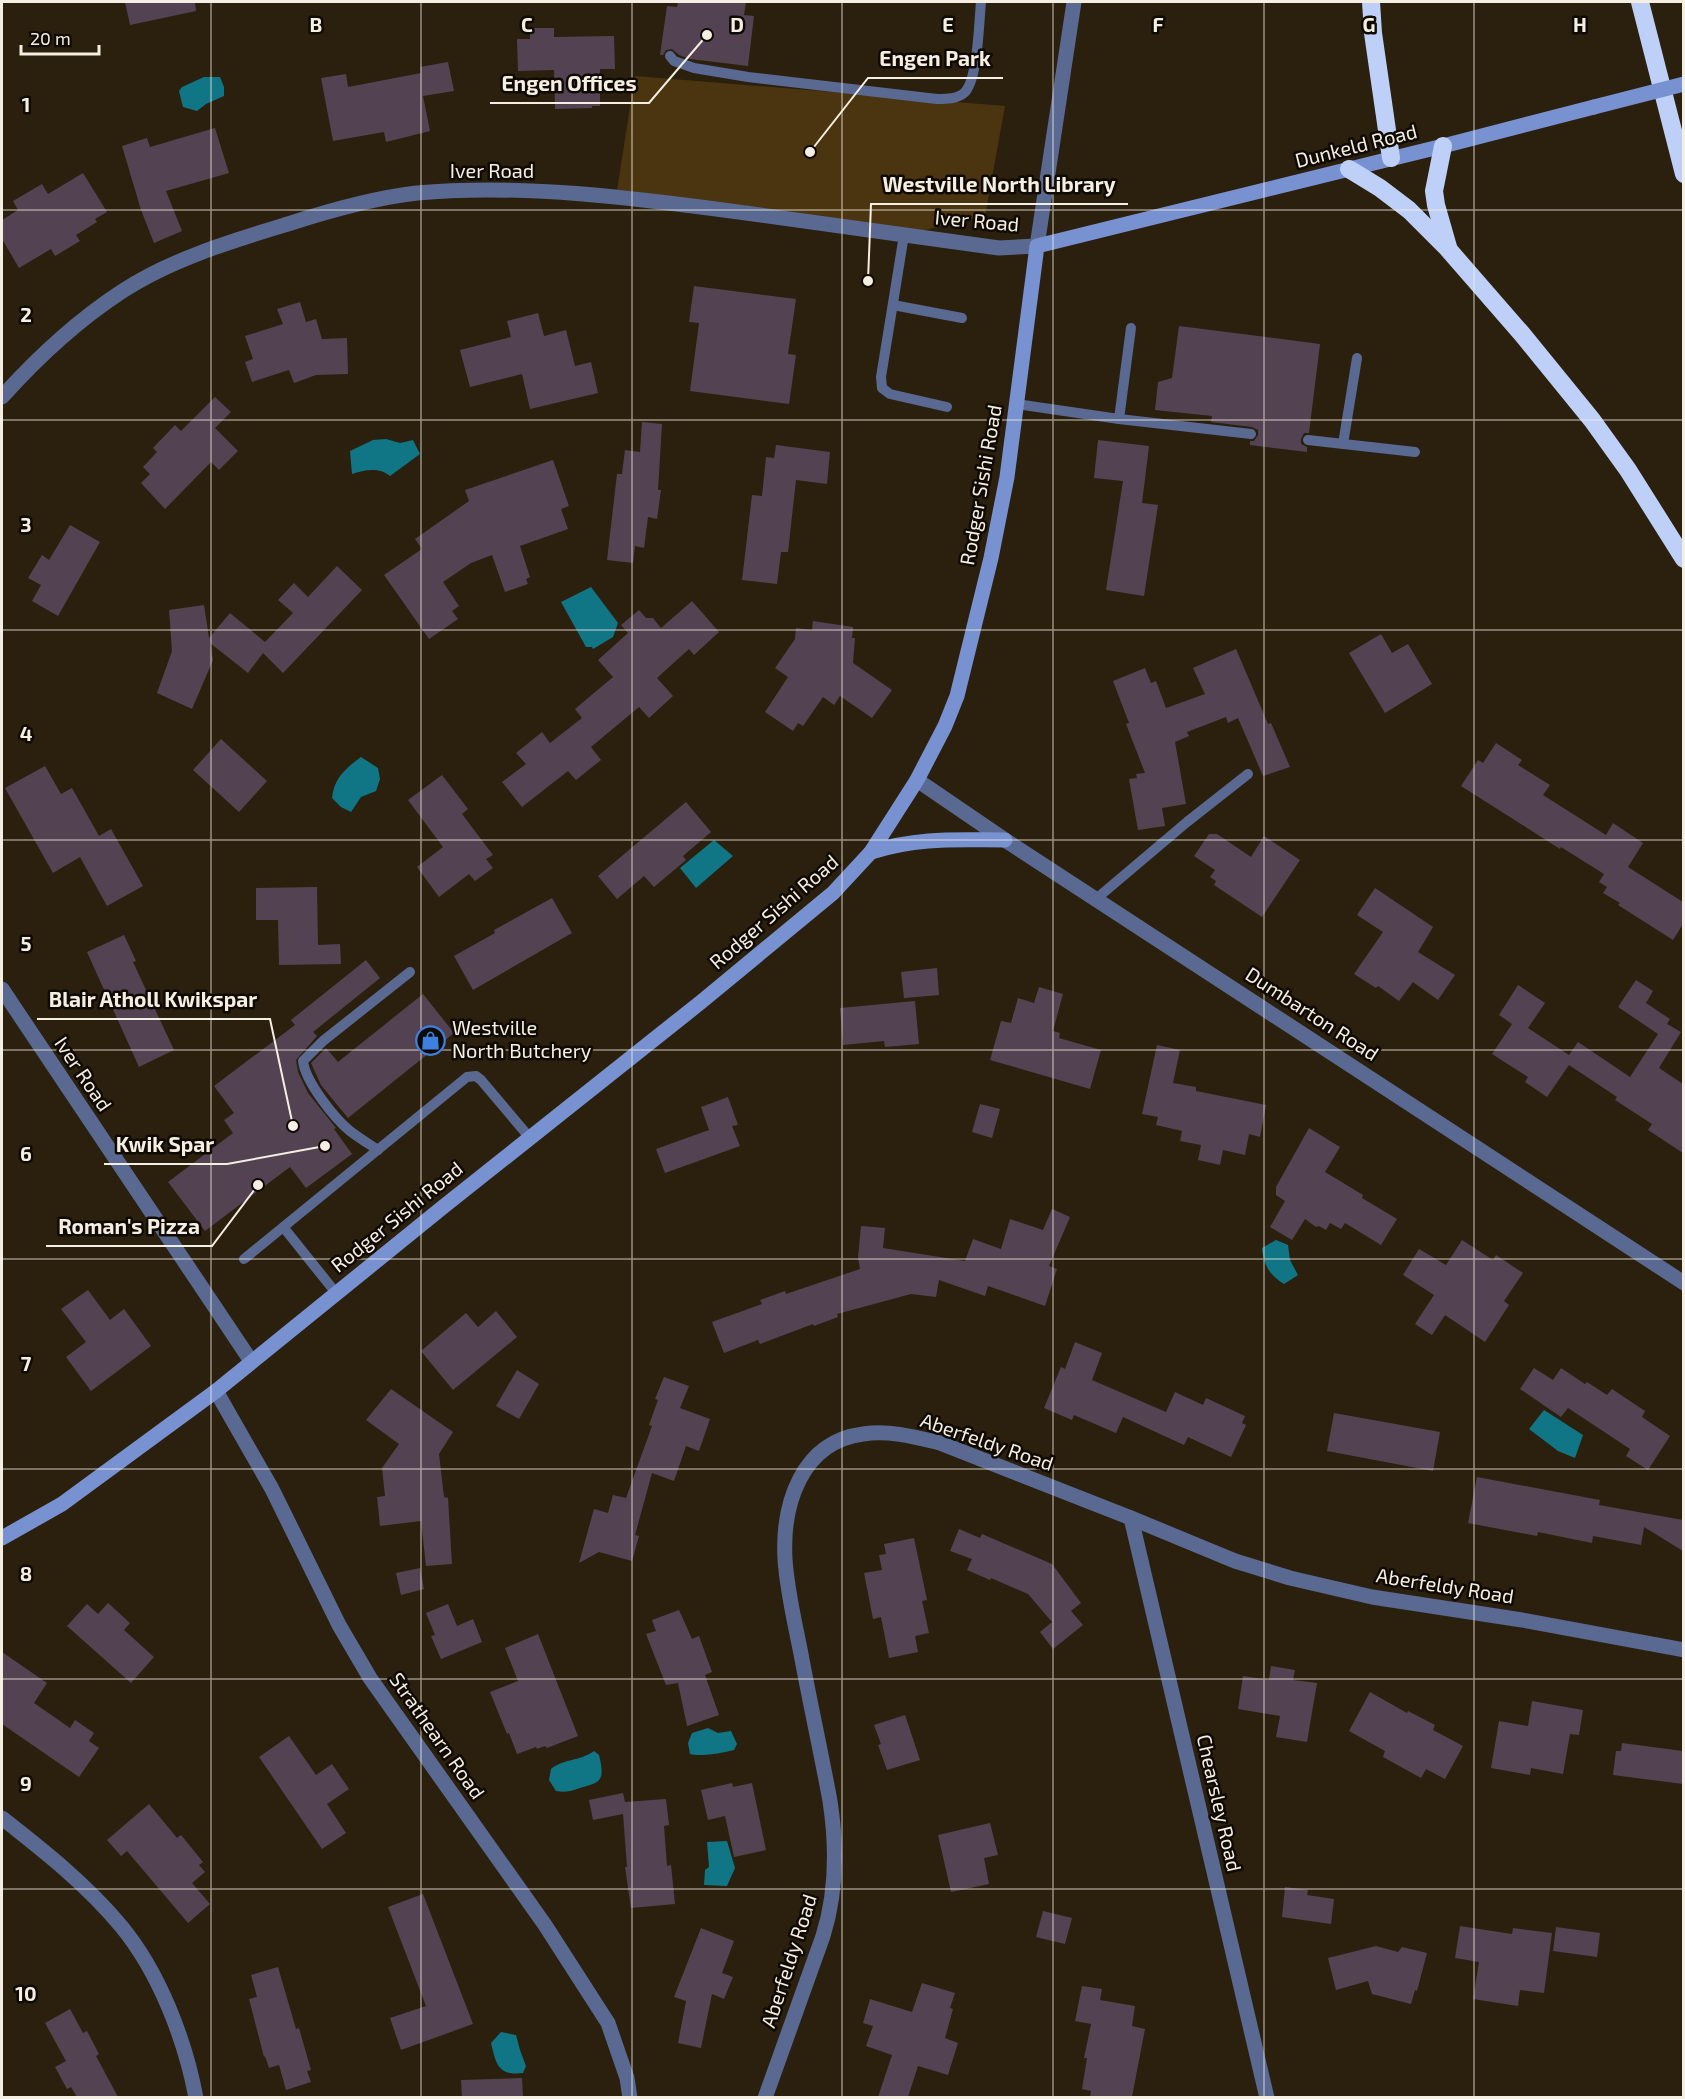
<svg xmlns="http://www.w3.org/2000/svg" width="1685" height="2099" font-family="'Exo 2',sans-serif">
  <rect width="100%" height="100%" fill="#2b200e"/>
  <polygon fill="#4b3510" points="635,76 1005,106 985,216 904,235 616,197"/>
  <g fill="#107585">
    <polygon points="204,77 220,77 224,87 224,96 206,104 197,111 183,107 179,91 182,87"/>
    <path d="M386,439L400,443L413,440L420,454L390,476C379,467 364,470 352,474L350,451L373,440Z"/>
    <polygon points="591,587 618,623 613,637 593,649 592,647 586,647 561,602"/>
    <path d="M361,757L378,768L380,779L376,791L361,797L351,812L341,807L332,798C334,778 346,768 361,757Z"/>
    <polygon points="714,840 733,856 696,888 680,868"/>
    <path d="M1276,1240L1288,1245L1290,1260L1298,1275L1284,1284C1270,1276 1263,1264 1262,1248Z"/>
    <polygon points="1544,1410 1583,1435 1575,1458 1558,1451 1529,1429"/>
    <path d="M708,1728L718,1733L731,1731L737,1744L734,1750C723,1753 700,1757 690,1754L688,1743L692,1733Z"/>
    <path d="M594,1751L599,1755C605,1780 602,1782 580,1788C571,1791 565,1793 556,1791L549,1780L551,1769C565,1758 578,1762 594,1751Z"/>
    <polygon points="727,1841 735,1868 727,1886 704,1885 705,1870 709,1867 707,1842"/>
    <path d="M501,2032L516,2035L520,2050L526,2066L523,2073C498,2076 496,2064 491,2043Z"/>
  </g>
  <g fill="#534252">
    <polygon points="125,2 195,2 196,11 130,25"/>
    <polygon points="678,2 746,2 744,15 754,16 748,66 690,59 679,55 672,49 666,50 663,55 660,55 667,6 677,7"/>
    <polygon points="530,28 554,28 554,37 614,36 615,69 600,69 600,106 592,106 592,108 555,109 554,70 518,71 517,39 530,39"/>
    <polygon points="448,62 454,91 423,96 430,131 386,142 384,132 333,141 321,78 346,74 348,87 421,73 420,67"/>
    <polygon points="215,128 229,173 166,191 182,231 154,243 141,210 122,146 147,138 150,147"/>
    <polygon points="83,173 107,212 95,219 97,222 76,235 80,241 55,256 51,249 19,268 2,239 2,220 18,210 13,201 42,184 48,194"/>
    <polygon points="694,286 796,299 788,354 796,355 789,404 690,391 699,323 689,322"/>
    <polygon points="300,302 306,322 316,319 322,339 347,338 348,374 316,375 294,383 289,370 252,382 245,362 253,359 245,336 283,324 277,309"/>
    <polygon points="538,313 544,336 566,330 575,366 591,362 598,393 530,409 522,374 470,387 460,350 511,337 507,321"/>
    <polygon points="1179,326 1320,344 1309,433 1304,433 1301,439 1301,444 1307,447 1307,452 1250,445 1250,441 1254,441 1258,435 1258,430 1252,427 1211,422 1212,416 1155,410 1158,382 1172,378"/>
    <polygon points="215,397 231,412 215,428 238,451 219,470 211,462 165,509 141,483 150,474 143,467 157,452 153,448 175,425 181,431"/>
    <polygon points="642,422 662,424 658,490 661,490 657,519 648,517 644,548 635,546 633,563 607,560 617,474 622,474 625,450 640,452"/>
    <polygon points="1098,440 1149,446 1142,503 1158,505 1144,596 1106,590 1123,481 1094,478"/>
    <polygon points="776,445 830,452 827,484 796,480 788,552 781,552 777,584 742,580 752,495 762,496 766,457 774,458"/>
    <polygon points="553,460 569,506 561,509 568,529 520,546 530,577 526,579 528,584 505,592 492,555 471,563 443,582 459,606 452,611 458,619 429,639 384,575 422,549 415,539 469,501 465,490"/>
    <polygon points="70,525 100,542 58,616 32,601 41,585 28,578 42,555 49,560"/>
    <polygon points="337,566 362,590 283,673 263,653 248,673 210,643 213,660 192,709 157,693 172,651 169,610 204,605 209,638 230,613 265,642 293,613 278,600 294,583 308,597"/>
    <polygon points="692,601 719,632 694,655 689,649 657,678 673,696 649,718 639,707 591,747 601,760 576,780 568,771 522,807 502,782 526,764 516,753 542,732 550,743 582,718 575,709 613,677 598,660 628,633 621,625 639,610 646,618 653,618 661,628"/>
    <polygon points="813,621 853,627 852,638 855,638 853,663 892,690 872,718 840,696 834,705 823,697 803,726 798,723 793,731 765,712 788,677 775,668 795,639 796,628 812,630"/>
    <polygon points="1381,634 1392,653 1408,644 1432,684 1385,713 1349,653"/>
    <polygon points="1236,649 1268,724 1271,723 1290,767 1263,776 1238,718 1228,723 1226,717 1187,732 1189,736 1175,742 1186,804 1162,808 1165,826 1138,830 1129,779 1137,778 1136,774 1145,773 1126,724 1129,723 1113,681 1145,668 1151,683 1156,681 1166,708 1205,694 1193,668"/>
    <polygon points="221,739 267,781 239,812 193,770"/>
    <polygon points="1496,743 1522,760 1518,765 1550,785 1543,795 1606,835 1613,823 1643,843 1628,867 1683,902 1683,924 1673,940 1618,905 1620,903 1603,893 1607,887 1599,882 1604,874 1561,847 1560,849 1461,786 1478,760 1483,763"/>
    <polygon points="45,766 61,794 72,788 99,836 111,829 143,886 107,906 80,857 53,873 5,788"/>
    <polygon points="442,775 468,809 462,814 493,855 486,859 493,868 475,881 469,874 439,897 417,867 443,847 408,800"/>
    <polygon points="686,802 711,832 683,856 686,860 654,887 644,876 617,899 598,876"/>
    <polygon points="1209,834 1217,834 1251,857 1264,836 1300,860 1262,917 1214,885 1216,881 1210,877 1215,870 1194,856"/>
    <polygon points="317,887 318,945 340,944 341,964 279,965 278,920 256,920 256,888"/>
    <polygon points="1375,888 1433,927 1418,952 1455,975 1438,1000 1413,982 1399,1001 1378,986 1376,988 1354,974 1383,932 1357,915"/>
    <polygon points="552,898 572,933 473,990 454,956 495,933 494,930"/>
    <polygon points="124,935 136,961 133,962 174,1050 139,1067 87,952"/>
    <polygon points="366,960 380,978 313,1032 317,1036 296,1060 298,1072 308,1093 336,1128 334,1129 352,1154 306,1188 290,1167 205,1231 168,1182 233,1133 224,1120 234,1113 214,1086 295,1025 291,1020"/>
    <polygon points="937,968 939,995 904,998 901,972"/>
    <polygon points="1636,980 1653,991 1646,1003 1670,1019 1667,1024 1681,1032 1659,1068 1683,1084 1683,1153 1648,1130 1652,1124 1615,1100 1617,1097 1569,1065 1547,1097 1525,1082 1528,1077 1492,1054 1512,1024 1499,1015 1518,985 1545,1003 1528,1028 1569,1055 1578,1042 1630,1077 1658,1034 1618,1007"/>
    <polygon points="1039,987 1063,994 1053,1031 1060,1033 1059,1038 1101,1050 1090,1089 990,1060 1001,1021 1011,1023 1018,998 1034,1003"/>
    <polygon points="423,994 454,1033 348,1118 321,1085 311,1063 326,1048 338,1062"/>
    <polygon points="915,1001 919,1044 885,1047 884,1041 843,1045 840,1008"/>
    <polygon points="1157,1045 1180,1050 1173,1083 1196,1087 1196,1091 1266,1105 1260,1137 1249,1134 1245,1155 1223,1150 1220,1165 1198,1160 1201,1145 1180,1141 1182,1131 1156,1125 1158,1117 1142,1114"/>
    <polygon points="728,1097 738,1125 732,1126 740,1146 665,1173 656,1149 709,1130 701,1107"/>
    <polygon points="980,1104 1000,1109 992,1138 972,1132"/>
    <polygon points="1309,1128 1340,1147 1325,1172 1363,1195 1362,1198 1397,1219 1381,1245 1345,1223 1341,1229 1330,1223 1326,1230 1319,1226 1316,1227 1305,1219 1292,1240 1270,1227 1285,1201 1276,1195 1276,1187"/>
    <polygon points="1052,1209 1070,1217 1049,1266 1057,1269 1045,1306 988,1286 985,1296 939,1280 936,1297 911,1294 837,1314 838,1317 814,1326 813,1324 760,1344 758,1340 724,1353 712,1322 762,1304 760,1300 785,1291 786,1294 860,1269 858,1258 861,1226 885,1228 883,1248 965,1261 973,1239 1001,1249 1010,1219 1043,1230"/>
    <polygon points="1462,1240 1493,1260 1496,1255 1523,1273 1504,1301 1509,1305 1485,1342 1445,1315 1432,1335 1415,1324 1434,1295 1403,1275 1419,1249 1446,1265"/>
    <polygon points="88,1290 110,1320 124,1309 151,1346 91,1391 66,1357 86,1342 61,1309"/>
    <polygon points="496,1311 517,1337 453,1390 421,1351 466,1313 478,1327"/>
    <polygon points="1075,1342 1102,1353 1092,1380 1166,1412 1175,1392 1203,1405 1206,1398 1245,1416 1242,1423 1246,1425 1231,1457 1188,1437 1184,1445 1123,1417 1116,1433 1074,1415 1072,1420 1044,1408 1061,1367 1065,1369"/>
    <polygon points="1534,1368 1553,1380 1561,1368 1585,1384 1587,1382 1607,1395 1612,1389 1645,1411 1642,1417 1670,1436 1648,1470 1626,1456 1630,1449 1568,1408 1561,1417 1520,1389"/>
    <polygon points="517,1370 539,1384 519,1419 496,1406"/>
    <polygon points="664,1377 689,1386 680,1408 710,1419 699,1451 686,1446 674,1481 652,1473 635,1535 639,1536 632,1561 599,1552 579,1563 594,1509 608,1513 613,1495 626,1498 652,1426 649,1425 658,1400 655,1399"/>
    <polygon points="391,1389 453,1432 439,1454 444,1497 448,1498 452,1564 426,1566 421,1521 380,1526 377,1497 385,1496 382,1468 399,1444 366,1420"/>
    <polygon points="1334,1413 1440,1432 1433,1471 1327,1451"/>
    <polygon points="1477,1477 1600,1500 1599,1505 1683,1520 1683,1551 1644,1527 1641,1545 1593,1536 1592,1543 1538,1532 1537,1536 1468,1523"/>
    <polygon points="959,1529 980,1538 982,1534 1052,1564 1081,1603 1071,1611 1083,1625 1053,1649 1040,1632 1052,1622 1028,1594 991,1578 990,1580 967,1570 972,1559 950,1551"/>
    <polygon points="914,1538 927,1600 922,1601 929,1633 915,1636 918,1652 889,1658 881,1617 873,1619 864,1573 882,1570 879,1555 886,1554 884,1544"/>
    <polygon points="420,1568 424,1589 401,1595 396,1573"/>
    <polygon points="108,1603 130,1623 124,1630 154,1657 131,1683 67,1626 87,1604 98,1614"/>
    <polygon points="448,1604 457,1626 473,1619 482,1642 441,1659 431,1636 435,1635 426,1613"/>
    <polygon points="679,1610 692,1639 699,1636 712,1672 705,1675 719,1715 687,1726 678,1683 666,1685 646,1634 656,1631 652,1620"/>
    <polygon points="538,1634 578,1736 547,1748 545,1746 537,1749 536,1747 517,1754 509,1733 507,1734 490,1692 518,1681 505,1648"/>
    <polygon points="2,1652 47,1683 34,1703 70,1728 75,1720 94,1733 89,1741 99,1748 79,1777 2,1724"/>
    <polygon points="1271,1666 1295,1670 1293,1680 1317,1683 1307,1742 1276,1737 1280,1716 1238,1709 1243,1676 1269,1680"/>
    <polygon points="1370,1692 1407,1713 1408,1711 1435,1725 1433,1730 1463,1746 1445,1779 1426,1769 1421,1778 1383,1757 1385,1751 1349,1731"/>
    <polygon points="1532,1701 1583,1710 1579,1735 1570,1734 1563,1774 1531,1768 1530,1775 1491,1768 1499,1721 1528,1726"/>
    <polygon points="905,1715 920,1760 887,1770 878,1745 881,1744 874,1725"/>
    <polygon points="289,1736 316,1775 332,1764 349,1789 327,1804 346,1833 322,1849 259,1757"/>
    <polygon points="1622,1743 1683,1751 1683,1784 1613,1775 1616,1751 1621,1751"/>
    <polygon points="732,1783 733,1787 752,1783 766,1850 734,1857 725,1816 708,1820 701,1790"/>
    <polygon points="623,1793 625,1802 666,1799 669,1825 664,1826 667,1866 671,1865 675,1904 631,1908 625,1867 627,1867 623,1814 593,1820 589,1800"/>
    <polygon points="149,1804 177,1838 181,1835 203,1862 199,1865 205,1872 192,1883 210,1904 188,1923 127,1851 121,1856 107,1840"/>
    <polygon points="990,1823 998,1855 984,1858 989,1884 951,1892 938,1835"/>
    <polygon points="1285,1887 1308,1890 1307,1895 1334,1899 1331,1924 1282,1917"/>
    <polygon points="423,1894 473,2024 401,2050 390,2018 426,2006 388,1907"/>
    <polygon points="1043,1911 1072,1918 1065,1944 1036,1937"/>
    <polygon points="1460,1926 1512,1934 1513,1928 1552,1933 1544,1993 1520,1990 1518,2006 1473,1999 1479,1962 1455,1958"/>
    <polygon points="1556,1927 1600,1933 1597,1957 1553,1951"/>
    <polygon points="701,1928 734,1941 722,1973 733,1977 724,1999 712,1994 701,2048 678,2043 686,2001 674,1997"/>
    <polygon points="1376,1946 1398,1952 1402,1947 1427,1953 1417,1991 1415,1990 1411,2004 1372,1994 1368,1981 1336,1990 1328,1958"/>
    <polygon points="278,1967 296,2029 299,2028 311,2070 307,2071 311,2082 286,2090 279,2065 269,2068 265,2056 264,2057 249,1999 257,1997 251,1975"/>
    <polygon points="922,1983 955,1993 950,2008 953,2009 945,2038 958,2043 948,2075 918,2066 908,2097 878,2097 892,2055 866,2046 873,2026 863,2023 870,1999 912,2012"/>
    <polygon points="1082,1986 1102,1989 1100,2000 1135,2006 1132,2026 1145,2029 1132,2097 1090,2097 1091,2091 1082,2089 1087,2058 1084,2058 1091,2024 1075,2021"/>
    <polygon points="70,2009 83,2033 87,2031 99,2054 96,2056 118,2097 77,2097 71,2087 67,2089 55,2067 66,2061 45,2023"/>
    <polygon points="522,2078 523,2097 462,2097 461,2080"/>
  </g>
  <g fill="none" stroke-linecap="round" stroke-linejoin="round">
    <g stroke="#596991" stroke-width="10">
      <path d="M670,56L674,61L694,68L748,77L937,99C946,99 957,99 964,93C978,81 979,21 981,2"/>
      <polyline points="904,235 881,377 882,388 890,394 947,407"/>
      <polyline points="893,305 962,318"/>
      <polyline points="1016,404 1119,419 1251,434"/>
      <polyline points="1119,419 1131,328"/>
      <polyline points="1308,440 1415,452"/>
      <polyline points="1343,444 1357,358"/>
      <polyline points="1096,899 1187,822 1248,774"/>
      <path d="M378,1150C369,1144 359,1138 350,1131C334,1118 305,1081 303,1061L323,1041L410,972"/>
      <polyline points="284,1228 336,1293"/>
      <polyline points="244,1259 467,1077 476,1076 481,1080 530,1138"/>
    </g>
    <g stroke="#596991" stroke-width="15">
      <path d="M2,397C37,358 77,321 121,292C171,259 232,241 288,224C331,210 373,198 417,193C524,183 641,199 746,213C830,225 915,236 999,248L1037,246"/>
      <polyline points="917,780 1005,840 1684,1283"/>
      <polyline points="2,989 251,1361"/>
      <polyline points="216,1391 272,1489 339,1625 370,1678 545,1925 608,2023 627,2078 630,2098"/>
      <polyline points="1131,1518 1267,2098"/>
      <path d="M765,2098L823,1936C837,1892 837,1847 830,1801C821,1752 810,1703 801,1654C795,1623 787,1591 785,1559C782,1505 801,1442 863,1434C889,1430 915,1437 940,1443L1131,1518L1235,1561L1290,1578L1372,1597L1522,1620L1684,1650"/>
    </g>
    <g stroke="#596991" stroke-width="15">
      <polyline points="1037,246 1074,2"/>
      <path d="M2,1818C44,1851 86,1884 121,1926C159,1972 185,2039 196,2098"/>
    </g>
    <g stroke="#7891d1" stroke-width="15">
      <path d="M871,852C919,837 956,840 1005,840"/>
      <polyline points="2,1538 62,1504 216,1391 443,1207 701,1002 833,893 871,852 917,780 945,726 957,696 991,558 1007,477 1037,246 1443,146 1594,107"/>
    </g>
    <g stroke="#bfd0f8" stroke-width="18">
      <polyline points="1371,2 1373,33 1391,158"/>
      <polyline points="1640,2 1684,174"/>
      <polyline points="1443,146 1434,191 1436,205 1448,247"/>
      <polyline points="1349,169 1380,188 1409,210 1448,249 1522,334 1592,420 1628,470 1684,559"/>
    </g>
    <polyline stroke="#7891d1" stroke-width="15" points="1594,107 1684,84"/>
  </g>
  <path fill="none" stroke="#f5eee2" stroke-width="1.5" stroke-opacity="0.55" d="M211,2V2098M421,2V2098M632,2V2098M842,2V2098M1053,2V2098M1264,2V2098M1474,2V2098M2,210H1684M2,420H1684M2,630H1684M2,840H1684M2,1050H1684M2,1259H1684M2,1469H1684M2,1679H1684M2,1889H1684"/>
  <defs>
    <symbol id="shop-ring" viewBox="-11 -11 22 22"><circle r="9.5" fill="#0f0a04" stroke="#3f7fe0" stroke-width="1.5"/><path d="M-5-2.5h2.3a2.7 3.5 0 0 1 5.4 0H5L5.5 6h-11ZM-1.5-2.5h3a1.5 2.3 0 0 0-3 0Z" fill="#3f7fe0"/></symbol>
  </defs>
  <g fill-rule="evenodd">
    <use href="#shop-ring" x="414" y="1024" width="33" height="33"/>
  </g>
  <g text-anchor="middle" stroke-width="5" stroke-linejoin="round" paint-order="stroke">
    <g font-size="20" fill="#f5eee2" stroke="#0f0a04">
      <text transform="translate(1356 146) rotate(-14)" y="7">Dunkeld Road</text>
      <text x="492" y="178">Iver Road</text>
      <text transform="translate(977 221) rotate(5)" y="7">Iver Road</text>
      <text transform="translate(981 485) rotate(-80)" y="7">Rodger Sishi Road</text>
      <text transform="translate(774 912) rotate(-41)" y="7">Rodger Sishi Road</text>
      <text transform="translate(1312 1014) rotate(33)" y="7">Dumbarton Road</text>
      <text transform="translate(83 1074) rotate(56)" y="7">Iver Road</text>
      <text transform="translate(397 1217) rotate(-39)" y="7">Rodger Sishi Road</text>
      <text transform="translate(987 1442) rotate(19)" y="7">Aberfeldy Road</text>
      <text transform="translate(1445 1586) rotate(9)" y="7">Aberfeldy Road</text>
      <text transform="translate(437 1736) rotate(55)" y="7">Strathearn Road</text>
      <text transform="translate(1219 1803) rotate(77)" y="7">Chearsley Road</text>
      <text transform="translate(789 1961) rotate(-72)" y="7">Aberfeldy Road</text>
    </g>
    <g font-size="20" fill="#f5eee2" stroke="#0f0a04" text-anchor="start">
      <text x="452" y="1035">Westville<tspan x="452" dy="23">North Butchery</tspan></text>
    </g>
  </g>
  <g font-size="20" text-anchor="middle" font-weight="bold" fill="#f5eee2" stroke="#0f0a04" stroke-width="5" stroke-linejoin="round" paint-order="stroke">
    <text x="316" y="32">B</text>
    <text x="527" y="32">C</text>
    <text x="737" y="32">D</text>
    <text x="948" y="32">E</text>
    <text x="1158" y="32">F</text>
    <text x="1369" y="32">G</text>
    <text x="1580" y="32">H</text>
    <text x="26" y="112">1</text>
    <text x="26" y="322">2</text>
    <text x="26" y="532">3</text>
    <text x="26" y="741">4</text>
    <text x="26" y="951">5</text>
    <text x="26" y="1161">6</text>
    <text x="26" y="1371">7</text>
    <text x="26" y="1581">8</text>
    <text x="26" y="1791">9</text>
    <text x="26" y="2001">10</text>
  </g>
  <path fill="none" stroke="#f5eee2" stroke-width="2" d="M810 152L868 78H1003M707 35L649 103H490M868 281L871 204H1128M293 1126L270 1019H37M325 1146L227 1164H104M258 1185L212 1246H46"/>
  <g fill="#f5eee2" stroke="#0f0a04" stroke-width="2">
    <circle cx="810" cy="152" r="6"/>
    <circle cx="707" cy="35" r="6"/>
    <circle cx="868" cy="281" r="6"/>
    <circle cx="293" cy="1126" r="6"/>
    <circle cx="325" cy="1146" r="6"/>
    <circle cx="258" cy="1185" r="6"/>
  </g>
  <g font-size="21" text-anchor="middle" font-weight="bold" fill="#f5eee2" stroke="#0f0a04" stroke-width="5" stroke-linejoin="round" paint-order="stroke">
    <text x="935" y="66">Engen Park</text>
    <text x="569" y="91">Engen Offices</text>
    <text x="999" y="192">Westville North Library</text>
    <text x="153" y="1007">Blair Atholl Kwikspar</text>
    <text x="165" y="1152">Kwik Spar</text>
    <text x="129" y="1234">Roman's Pizza</text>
  </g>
  <rect width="1685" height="2099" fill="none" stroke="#f5eee2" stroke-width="6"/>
  <path d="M21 45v9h78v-9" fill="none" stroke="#f5eee2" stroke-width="3"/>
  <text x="30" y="45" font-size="18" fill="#f5eee2" stroke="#0f0a04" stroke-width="4.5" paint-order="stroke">20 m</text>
</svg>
